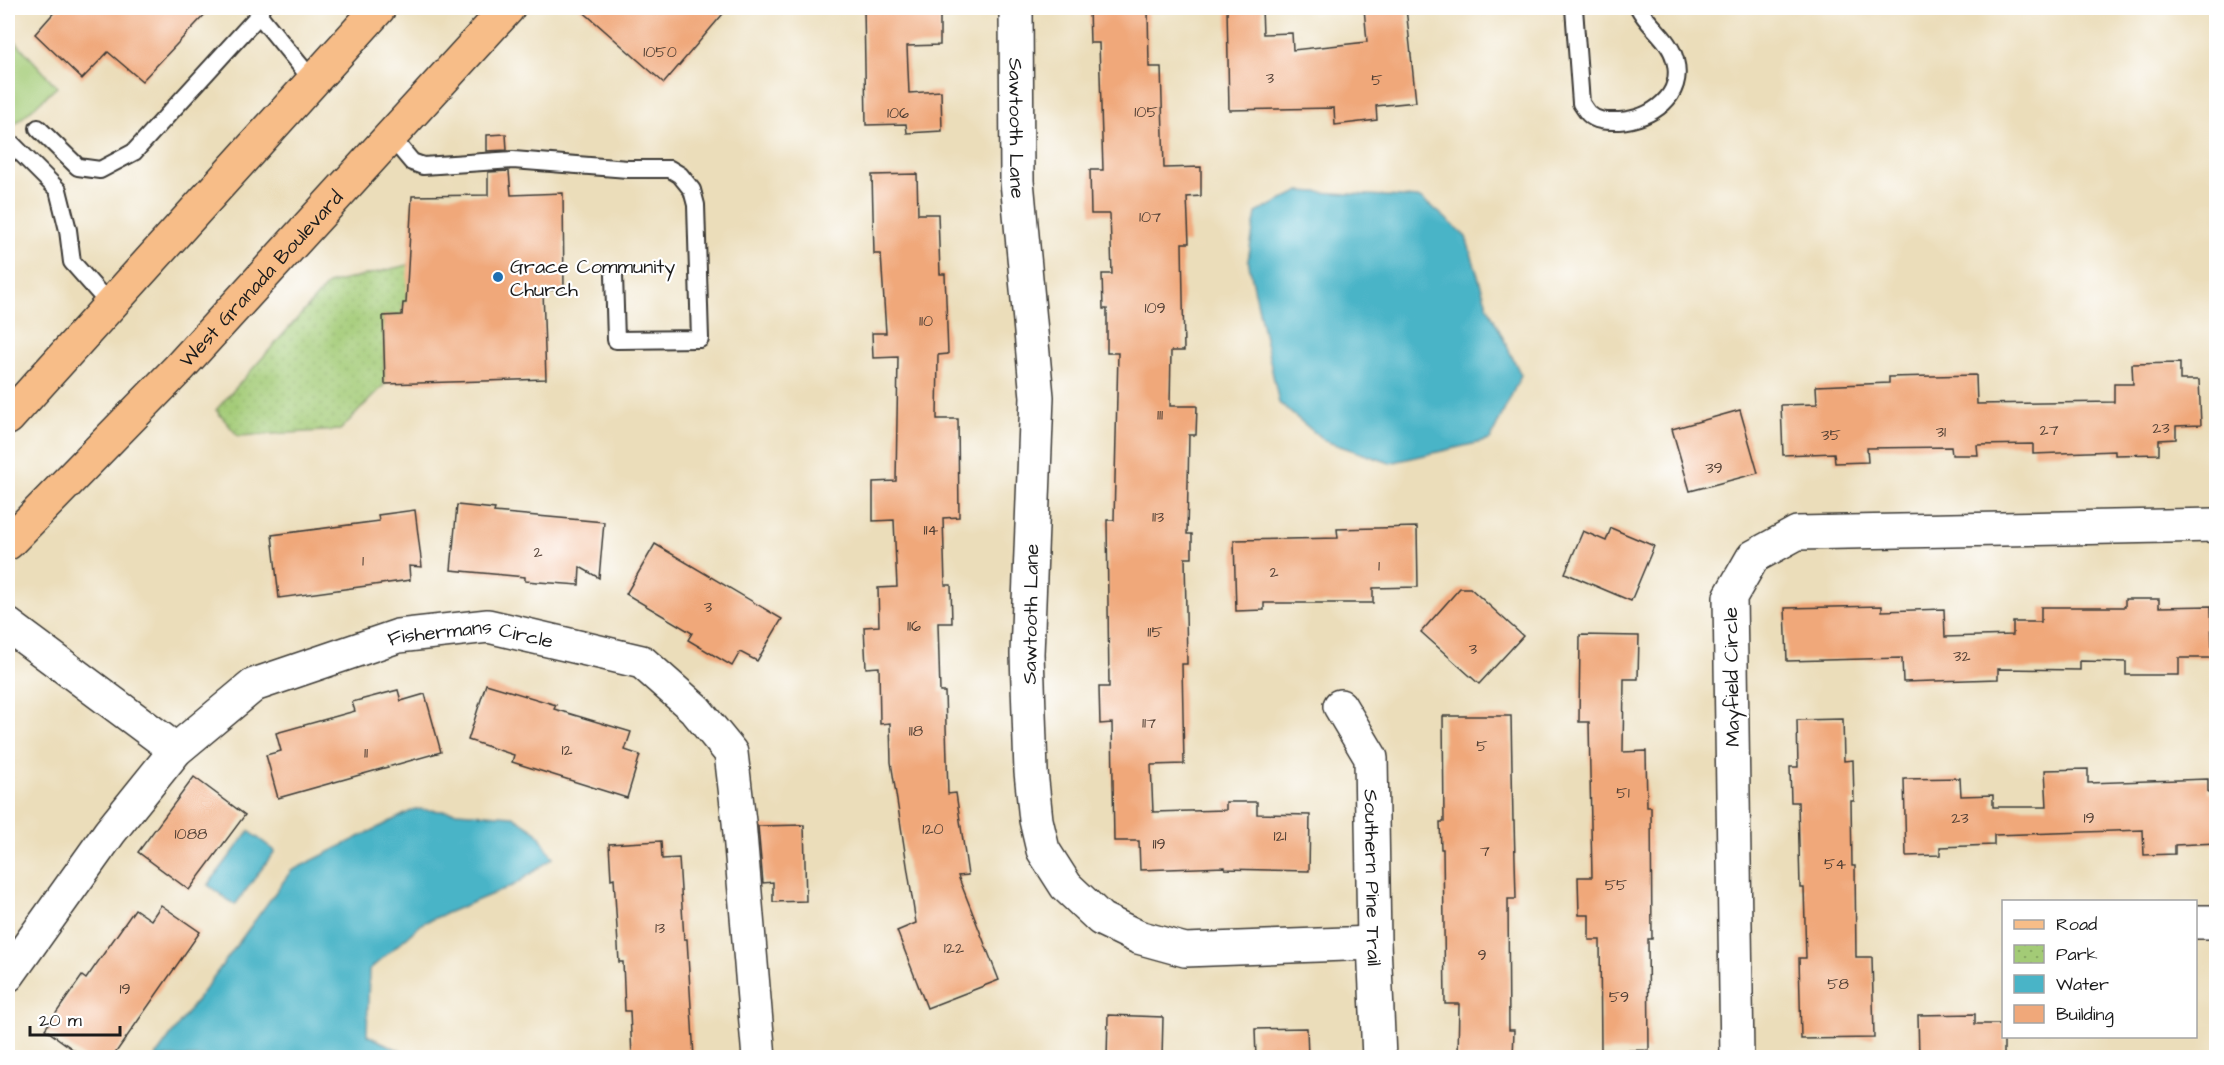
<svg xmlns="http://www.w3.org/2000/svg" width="2224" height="1065" font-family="'Architects Daughter',sans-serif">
  <defs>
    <pattern id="park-dots" width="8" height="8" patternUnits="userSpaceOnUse" patternTransform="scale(1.5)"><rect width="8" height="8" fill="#a3cb76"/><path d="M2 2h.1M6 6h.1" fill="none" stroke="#8cae66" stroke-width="1.8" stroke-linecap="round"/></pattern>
  </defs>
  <rect width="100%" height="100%" fill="#fff"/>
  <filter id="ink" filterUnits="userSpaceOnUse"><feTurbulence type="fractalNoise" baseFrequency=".0167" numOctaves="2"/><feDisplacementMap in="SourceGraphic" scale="12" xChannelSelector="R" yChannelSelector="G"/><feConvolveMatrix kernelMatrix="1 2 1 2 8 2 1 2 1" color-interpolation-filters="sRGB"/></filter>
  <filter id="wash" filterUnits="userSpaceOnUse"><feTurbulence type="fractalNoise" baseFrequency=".008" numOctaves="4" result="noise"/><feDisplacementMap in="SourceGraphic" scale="24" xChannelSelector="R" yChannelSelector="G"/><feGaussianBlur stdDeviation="1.35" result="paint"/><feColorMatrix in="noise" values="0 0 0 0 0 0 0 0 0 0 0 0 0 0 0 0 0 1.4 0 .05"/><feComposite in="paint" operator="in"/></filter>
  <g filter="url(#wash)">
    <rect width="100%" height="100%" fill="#ebddba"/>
    <polygon fill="#a3cb76" stroke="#607449" stroke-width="1.5" points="8,33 57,87 15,124 8,116"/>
    <polygon fill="url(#park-dots)" stroke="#607449" stroke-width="1.5" points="433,264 433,302 403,303 402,315 383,316 385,384 340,430 238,436 216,410 328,284 408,265"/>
    <g fill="#49b4c7" stroke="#326872" stroke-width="1.5">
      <polygon points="1300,191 1420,198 1441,214 1466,237 1487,305 1521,375 1490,440 1390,463 1325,441 1279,403 1248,260 1256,213"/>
      <polygon points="415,809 513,816 537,832 553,858 514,885 423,923 369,970 367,1035 413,1057 155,1057 291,871"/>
      <polygon points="249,831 275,851 235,905 208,885"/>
    </g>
    <g id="blocks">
      <g fill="#f0a87a">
        <polygon points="58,8 211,8 142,81 108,52 82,79 35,34"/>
        <polygon points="579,8 728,8 664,83"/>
        <polygon points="864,8 940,8 940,45 907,46 909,93 941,91 942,131 907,133 906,124 866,125"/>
        <polygon points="1089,8 1148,8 1149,67 1161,67 1164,168 1201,167 1201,196 1187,197 1189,243 1182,243 1184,351 1171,351 1170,406 1197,406 1196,435 1189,435 1187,534 1192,534 1192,558 1185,558 1187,664 1182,664 1184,764 1151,765 1153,812 1226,810 1226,802 1257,802 1257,814 1310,815 1309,871 1225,869 1225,867 1140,870 1139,841 1114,841 1112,723 1100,724 1099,687 1109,687 1107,520 1114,520 1118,353 1107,353 1107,309 1103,309 1102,274 1112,274 1110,214 1091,214 1090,170 1103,170 1099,43 1090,43"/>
        <polygon points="1227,8 1262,8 1263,34 1292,33 1293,50 1367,42 1364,8 1406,8 1416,102 1376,106 1377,120 1335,125 1334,108 1229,110"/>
        <polygon points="506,134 507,150 487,151 487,135"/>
        <polygon points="509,171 511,195 563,193 564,290 543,290 546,379 385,384 383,316 402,315 403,303 406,303 412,196 488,195 488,172"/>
        <polygon points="917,174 918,214 938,214 940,274 945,274 948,354 938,355 937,419 958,419 959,517 943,518 945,585 951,585 952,623 938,623 940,692 945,692 948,794 956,793 968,875 958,876 999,980 927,1008 897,931 916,923 891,762 890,723 880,724 879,667 866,668 864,627 879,626 878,588 897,587 894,520 873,521 873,482 896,481 898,357 873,358 872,333 886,333 881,254 874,254 872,175"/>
        <polygon points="2180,363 2180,380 2199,380 2201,425 2176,426 2176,439 2159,440 2159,454 2115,455 2115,451 2033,454 2033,444 1977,445 1978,455 1952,455 1951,447 1867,448 1868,462 1835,463 1834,453 1783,455 1781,405 1817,404 1816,386 1889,383 1889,377 1976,375 1977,404 2114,402 2114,384 2133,384 2132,364"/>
        <polygon points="1740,410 1758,473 1690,491 1672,429"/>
        <polygon points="457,505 495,509 494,512 604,522 599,578 580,567 579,585 525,581 525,577 451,570"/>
        <polygon points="415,510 422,567 409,566 410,580 279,598 272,535 379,521 378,515"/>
        <polygon points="1417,527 1418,587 1373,588 1373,603 1264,603 1264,610 1236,611 1234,540 1338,538 1337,529"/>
        <polygon points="1611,528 1654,546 1631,601 1565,573 1583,531 1606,541"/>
        <polygon points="655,544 782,619 757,661 740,652 732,666 688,640 692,633 626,594"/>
        <polygon points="1460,588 1470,588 1523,636 1479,684 1421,632"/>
        <polygon points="2125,599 2159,599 2159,607 2211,606 2212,658 2179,658 2179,675 2126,675 2126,662 2080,661 2080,670 1998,669 1998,679 1903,682 1902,658 1787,661 1785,608 1882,606 1882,611 1944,609 1945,637 2013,635 2013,622 2041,622 2041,607 2125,607"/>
        <polygon points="1580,635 1639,636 1638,679 1624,679 1623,752 1646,751 1647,807 1651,807 1652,939 1648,939 1649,1050 1601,1051 1600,940 1589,940 1589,915 1579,915 1578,877 1592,877 1589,722 1579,722"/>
        <polygon points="486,684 556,705 554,709 631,732 625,750 640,755 627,798 512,762 514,755 468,740"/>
        <polygon points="398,690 401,701 425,694 441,752 278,798 266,755 281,751 276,733 355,711 352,702"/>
        <polygon points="1443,716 1511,716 1513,821 1514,821 1516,899 1508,899 1509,1030 1514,1030 1513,1058 1458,1058 1459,1004 1445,1004 1443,849 1441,849 1440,822 1444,822"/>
        <polygon points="1843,719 1844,761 1853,760 1854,801 1851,801 1852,866 1855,866 1856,957 1872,957 1874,1038 1801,1039 1799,958 1806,958 1804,888 1800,888 1798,802 1791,802 1790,767 1798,767 1797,720"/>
        <polygon points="2088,769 2088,783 2208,779 2208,792 2217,792 2217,843 2175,845 2175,854 2144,855 2143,830 1994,835 1994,845 1940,847 1940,855 1906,856 1904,779 1960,778 1961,796 1993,795 1993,807 2047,807 2045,770"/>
        <polygon points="194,777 245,815 189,890 138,852"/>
        <polygon points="804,825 806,901 773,902 773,882 763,883 758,826"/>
        <polygon points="661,841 662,859 679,858 684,939 687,939 694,1058 632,1058 630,1011 625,1011 623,962 619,962 614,878 611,879 609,844"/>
        <polygon points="161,905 200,932 112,1058 85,1058 45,1029 82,976 86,979 135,909 151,920"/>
        <polygon points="1975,1014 1975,1024 2004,1024 2004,1058 1919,1058 1918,1015"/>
        <polygon points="1108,1015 1163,1017 1162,1058 1107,1058"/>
        <polygon points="1307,1028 1308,1058 1256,1058 1255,1029"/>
      </g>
    </g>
  </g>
  <g filter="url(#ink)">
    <use href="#blocks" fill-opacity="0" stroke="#3b3934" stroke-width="1.5"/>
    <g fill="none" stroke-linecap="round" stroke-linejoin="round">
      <defs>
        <g id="service">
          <polyline points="261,8 259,15 313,81"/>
          <path d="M1574,8L1581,103C1583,106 1586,111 1589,114C1597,122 1608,121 1619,121C1651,119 1685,96 1675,60C1670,39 1648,26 1639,8"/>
          <polyline points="38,128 78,167 100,170 134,152 259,15"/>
          <polyline points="391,137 412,162 423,166 513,160 628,169 670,169 680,175 692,190 696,205 700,339 616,340 614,275"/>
          <polyline points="8,140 58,190 68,230 72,262 110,305"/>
        </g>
        <g id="minor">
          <path id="s1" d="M1016,8L1017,181L1037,397L1027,654L1031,772L1036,820L1043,850L1066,886L1101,919L1138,937L1185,950L1374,943"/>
          <polyline points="8,625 176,750"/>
          <path id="s2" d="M1340,706L1371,758L1374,943L1379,1058"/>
          <polyline points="2196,922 2216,922"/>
          <path id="s3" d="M8,975L110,832L176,750L254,685L398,636L488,626L642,662L695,709L731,753L739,822L759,1058"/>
          <polyline points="1737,1058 1730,597 1753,557 1797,533 2216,525"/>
        </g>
        <g id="primary">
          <polyline points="8,418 379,8"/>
          <path id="s4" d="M8,543L179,368L508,8"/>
        </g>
      </defs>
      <use href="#service" stroke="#3b3934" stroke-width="20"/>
      <use href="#minor" stroke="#3b3934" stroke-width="36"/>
      <use href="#primary" stroke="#3b3934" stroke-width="36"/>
      <use href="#service" stroke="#fff" stroke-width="16"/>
      <use href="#minor" stroke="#fff" stroke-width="33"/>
      <use href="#primary" stroke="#f7bd88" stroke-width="33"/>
    </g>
  </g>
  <circle fill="#1f6fb2" stroke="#fff" stroke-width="2" cx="498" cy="277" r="6"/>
  <g text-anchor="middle" stroke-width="4.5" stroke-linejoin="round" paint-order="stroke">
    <g font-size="16" fill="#513f34">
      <text x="660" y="57">1050</text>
      <text x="1270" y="83">3</text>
      <text x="1377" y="85">5</text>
      <text x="1146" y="117">105</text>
      <text x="898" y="118">106</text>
      <text x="1150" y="222">107</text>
      <text x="1155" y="313">109</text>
      <text x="926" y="326">110</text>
      <text x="1160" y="420">111</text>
      <text x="2161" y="433">23</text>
      <text x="2049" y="435">27</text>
      <text x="1941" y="437">31</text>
      <text x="1831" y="440">35</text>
      <text x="1714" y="473">39</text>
      <text x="1158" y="522">113</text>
      <text x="931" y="535">114</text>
      <text x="538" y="557">2</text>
      <text x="363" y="566">1</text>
      <text x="1379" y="571">1</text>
      <text x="1274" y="577">2</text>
      <text x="708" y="612">3</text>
      <text x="914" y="631">116</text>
      <text x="1155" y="637">115</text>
      <text x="1473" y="654">3</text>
      <text x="1962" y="661">32</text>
      <text x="1149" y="728">117</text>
      <text x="916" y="736">118</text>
      <text x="1482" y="751">5</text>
      <text x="567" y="755">12</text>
      <text x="366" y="758">11</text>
      <text x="1623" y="798">51</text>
      <text x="1960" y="823">23</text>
      <text x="2089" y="823">19</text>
      <text x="933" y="834">120</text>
      <text x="191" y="839">1088</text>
      <text x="1280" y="841">121</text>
      <text x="1159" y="849">119</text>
      <text x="1485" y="856">7</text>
      <text x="1835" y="869">54</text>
      <text x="1616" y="890">55</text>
      <text x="660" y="933">13</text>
      <text x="954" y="953">122</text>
      <text x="1482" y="960">9</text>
      <text x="1838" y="989">58</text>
      <text x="125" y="994">19</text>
      <text x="1619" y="1002">59</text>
    </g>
    <g font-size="20" fill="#1c1c1c" stroke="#fff">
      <text dy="7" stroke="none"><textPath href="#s1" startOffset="120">Sawtooth Lane</textPath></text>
      <text dy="7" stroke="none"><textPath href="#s4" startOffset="366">West Granada Boulevard</textPath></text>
      <text transform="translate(1030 614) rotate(-89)" y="7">Sawtooth Lane</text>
      <text dy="7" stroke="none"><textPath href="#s3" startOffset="608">Fishermans Circle</textPath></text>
      <text transform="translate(1731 677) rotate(-91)" y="7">Mayfield Circle</text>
      <text dy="7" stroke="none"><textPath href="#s2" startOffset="180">Southern Pine Trail</textPath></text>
    </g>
    <g font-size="20" fill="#1c1c1c" stroke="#fff" text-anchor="start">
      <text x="510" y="273">Grace Community<tspan x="510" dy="23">Church</tspan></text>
    </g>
  </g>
  <rect width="2224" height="1065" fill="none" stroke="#fff" stroke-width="30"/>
  <rect x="2002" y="900" width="195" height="138" fill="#ffffff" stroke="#a4a4a4" stroke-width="1.5"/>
  <rect x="2014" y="920" width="30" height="9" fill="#f7bd88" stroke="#a4a4a4" stroke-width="1.5"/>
  <text x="2056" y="930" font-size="18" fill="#1c1c1c">Road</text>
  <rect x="2014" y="945" width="30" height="18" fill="url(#park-dots)" stroke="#a4a4a4" stroke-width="1.5"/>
  <text x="2056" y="960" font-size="18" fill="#1c1c1c">Park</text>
  <rect x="2014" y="975" width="30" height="18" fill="#49b4c7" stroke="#a4a4a4" stroke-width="1.5"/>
  <text x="2056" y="990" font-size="18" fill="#1c1c1c">Water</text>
  <rect x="2014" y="1005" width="30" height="18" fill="#f0a87a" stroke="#a4a4a4" stroke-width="1.5"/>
  <text x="2056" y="1020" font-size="18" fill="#1c1c1c">Building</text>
  <path d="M30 1026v9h90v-9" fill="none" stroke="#1c1c1c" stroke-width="3"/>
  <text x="39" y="1026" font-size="18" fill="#1c1c1c" stroke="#ffffff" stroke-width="4.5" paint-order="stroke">20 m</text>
</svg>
